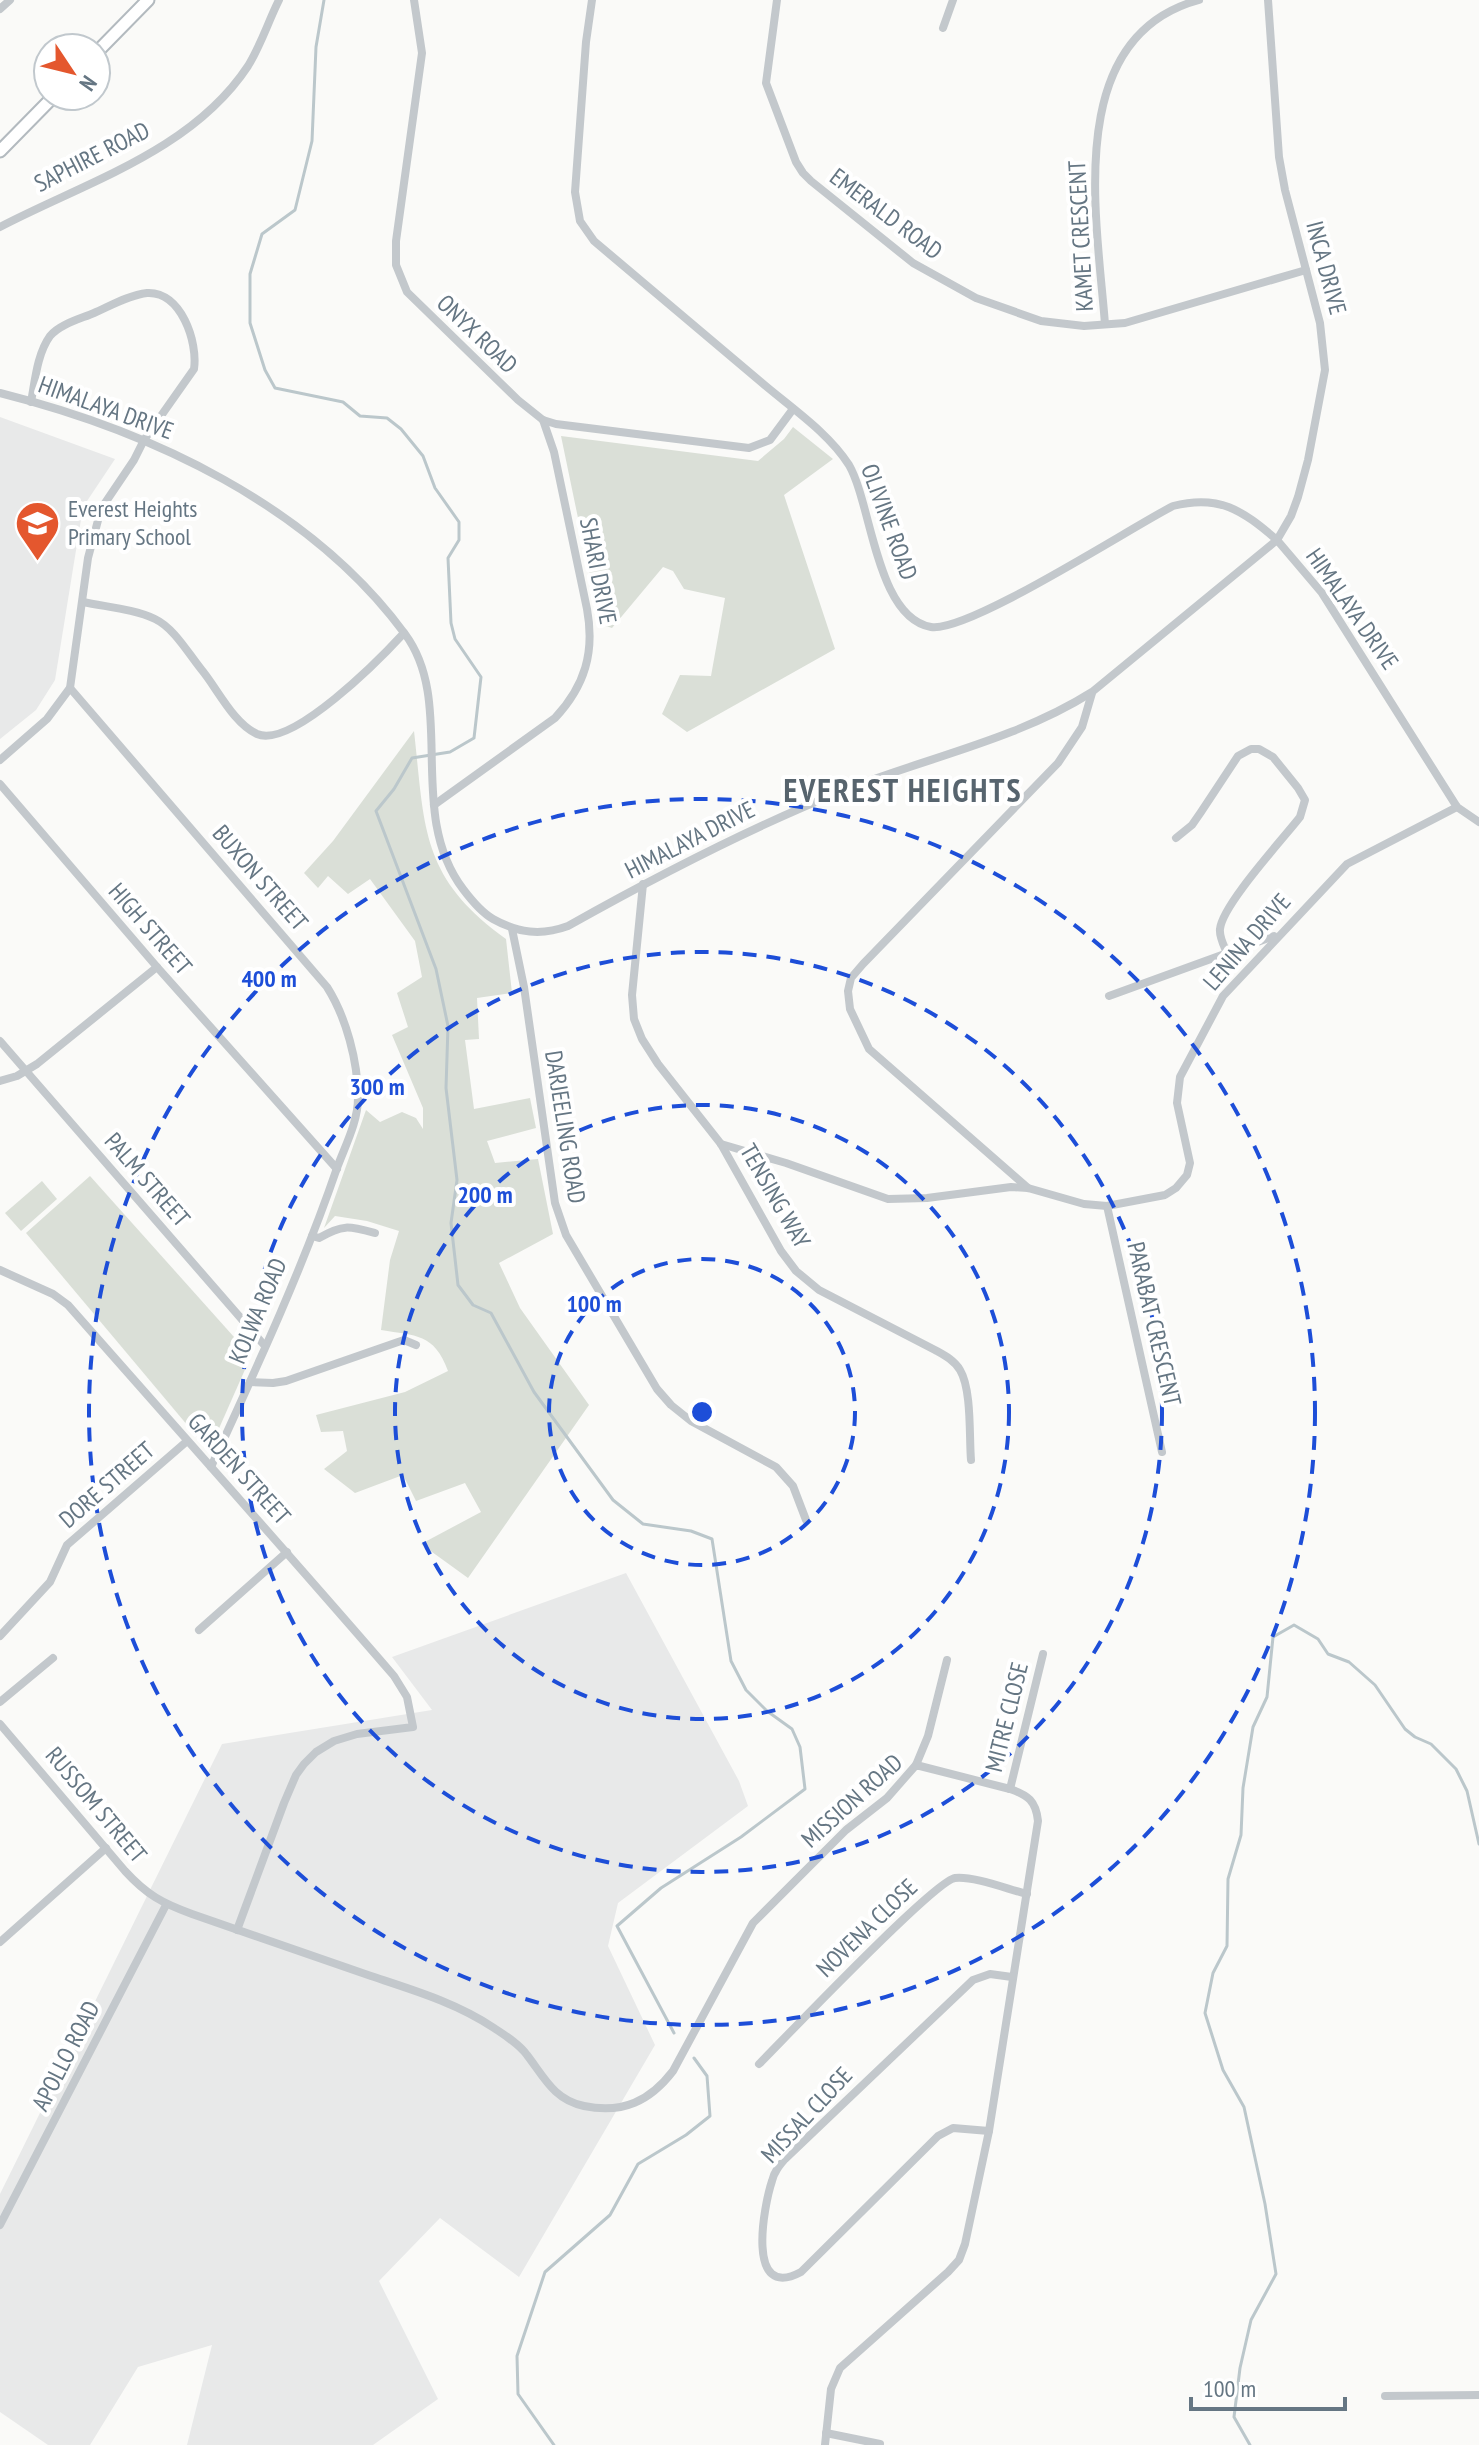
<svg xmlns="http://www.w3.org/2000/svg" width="1479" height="2445" font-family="'PT Sans Narrow',sans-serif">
  <rect width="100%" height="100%" fill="#fafaf8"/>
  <g fill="#e8e9e9">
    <polygon points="0,417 115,459 83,507 55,680 36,710 0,739"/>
    <polygon points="626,1573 739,1781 748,1806 618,1903 608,1946 655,2045 519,2277 440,2218 379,2281 438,2399 373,2445 187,2445 212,2345 138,2367 90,2445 48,2445 0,2412 0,2194 222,1744 432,1710 392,1657"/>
  </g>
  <g fill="#dadfd7">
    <polygon points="793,427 833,459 784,495 835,649 687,732 662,714 680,675 711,676 725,598 684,589 673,571 663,567 612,628 600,624 561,436 758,461 784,439"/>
    <path d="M414,731C425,828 420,877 506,939L512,993L477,998L479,1039L465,1040L474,1109L530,1098L536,1128L487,1141L495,1163L538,1159L553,1234L499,1263L520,1308L589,1405L468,1578L421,1544L481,1512L465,1483L416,1501L403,1475L355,1493L324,1469L347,1451L343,1431L321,1432L316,1415L405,1392L448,1371C434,1333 416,1336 381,1330L390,1260L399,1231L367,1221L335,1216L324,1228L366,1110L380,1122L402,1112L416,1118L423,1129V1108L392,1035L408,1027L397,993L422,977L415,941L370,879L348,894L328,876L318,888L304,873L333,841Z"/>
    <polygon points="90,1176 251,1356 209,1451 26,1233"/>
    <polygon points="42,1181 57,1199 21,1231 5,1213"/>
  </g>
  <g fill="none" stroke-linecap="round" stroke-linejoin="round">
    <g stroke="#bbc7cb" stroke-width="3">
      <polyline points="324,0 316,47 312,141 295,210 262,234 250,274 250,323 265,370 275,388 343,402 360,416 387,418 401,429 423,456 435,488 459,522 459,540 448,558 451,623 455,639 481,677 474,738 450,752 412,758 394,789 376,811 436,969 448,1026 446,1088 457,1180 451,1223 458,1285 473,1305 491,1313 534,1392 613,1500 643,1524 691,1531 712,1539 731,1661 746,1690 767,1711 792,1729 800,1747 805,1789 741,1837 661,1888 617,1926 674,2033"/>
      <polyline points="554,2445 518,2394 517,2356 545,2272 610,2215 638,2164 686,2135 710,2116 707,2076 694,2058"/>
      <polyline points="1250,2445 1234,2417 1240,2368 1251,2320 1276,2274 1265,2204 1244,2107 1223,2070 1205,2013 1213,1973 1227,1946 1228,1879 1241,1835 1243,1788 1253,1727 1267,1697 1273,1637 1294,1625 1318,1639 1328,1654 1349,1662 1375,1685 1405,1729 1415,1737 1431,1744 1456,1769 1467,1791 1479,1844"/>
    </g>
    <defs>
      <g id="secondary">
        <polyline points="96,53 148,0"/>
        <polyline points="0,151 54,96"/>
      </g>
    </defs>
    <use href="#secondary" stroke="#b3babf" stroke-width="15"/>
    <g stroke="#c3c8cc" stroke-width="8">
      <polyline points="414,0 422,53 396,241 396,265 407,292 518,400 543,420 556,424 749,448 770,440 793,409"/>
      <path d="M592,0L586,42L575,192L580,221L594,241C650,288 705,335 761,382C790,407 828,432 849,465C872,505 876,617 931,627C968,633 1130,528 1173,506C1219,494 1242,510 1277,540L1291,516L1298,497L1308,460L1325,370L1320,323L1285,190L1279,157L1268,0"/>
      <polyline points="777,0 766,83 796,162 803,173 811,181 913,263 976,298 1041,321 1084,326 1125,323 1306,270"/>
      <polyline points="0,9 10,0"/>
      <polyline points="943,28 953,0"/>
      <path d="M0,227C86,182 192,151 248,66C261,45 268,22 279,0"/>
      <path d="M1105,324C1097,219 1062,37 1199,0"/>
      <path d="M0,393C151,431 310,505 405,634C457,704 405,812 463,889C472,901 481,912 493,919C518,933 541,936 568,926C657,876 747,829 842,791C925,758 1016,740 1092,692L1277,540L1322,593L1457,807L1479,822"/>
      <path d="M83,602C106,607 134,609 155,619C174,628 188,653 201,669C217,688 233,723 257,734C292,749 381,658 404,633"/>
      <path d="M70,688L327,987C346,1017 358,1061 358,1098C358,1122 345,1146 337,1168C302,1270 256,1369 211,1467"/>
      <path d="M0,760L47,719L70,688L88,558L101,509L134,460L144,440L194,369C198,342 181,291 147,293C129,295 110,306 94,313C80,319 60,324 50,336C37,354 35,381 31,402"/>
      <polyline points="0,784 157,967 337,1169"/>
      <path d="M434,805L555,718C585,686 595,652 587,609L554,452L543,420"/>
      <path d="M1176,838L1192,825L1201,812L1238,756L1251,749H1259L1273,757L1298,788L1305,800L1300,817C1283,839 1222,905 1220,929C1219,937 1224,946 1227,953"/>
      <path d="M643,884L632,995L634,1019L642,1039L658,1064L721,1144L781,1251L796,1271L819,1290L935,1350C944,1355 954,1360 960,1370C972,1390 969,1437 971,1460"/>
      <polyline points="512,929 524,987 555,1203 566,1235 657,1389 671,1405 691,1421 776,1467 793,1486 806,1520"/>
      <polyline points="1109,996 1274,936"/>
      <polyline points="0,1041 265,1346"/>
      <polyline points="0,1081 17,1076 37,1064 157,967"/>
      <polyline points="721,1144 786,1163 888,1199 927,1198 1011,1187 1028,1188 1084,1204 1107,1206 1165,1195 1176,1188 1187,1175 1190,1163 1177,1103 1180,1077 1223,996 1347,864 1457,807"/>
      <polyline points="1028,1188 869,1049 850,1009 848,991 851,978 863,964 1058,763 1082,727 1092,693"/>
      <polyline points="1107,1206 1162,1452"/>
      <path d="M312,1236L319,1238C343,1224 349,1226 375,1233"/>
      <path d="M0,1270L53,1294L68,1305C177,1429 287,1552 394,1676L407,1697L413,1727L357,1734L334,1741L316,1752L304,1764L296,1775L284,1803L237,1930"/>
      <polyline points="250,1382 273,1383 286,1381 398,1342 404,1340 416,1345"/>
      <polyline points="199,1630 287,1552"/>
      <polyline points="0,1636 50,1582 67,1545 186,1442"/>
      <polyline points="0,1702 53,1658"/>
      <path d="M0,1724L125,1871C147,1895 162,1903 192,1914C252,1935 312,1955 371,1976C413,1990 457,2003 494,2028C506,2036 519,2044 527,2055C544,2077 554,2100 584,2106C623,2114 650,2101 673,2071L753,1923L846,1830L887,1798L916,1765L1010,1789C1028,1795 1036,1801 1038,1821L989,2131L965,2244L959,2260L948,2272L840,2368L831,2389L825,2445"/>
      <polyline points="916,1765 928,1736 947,1660"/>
      <polyline points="1010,1789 1043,1654"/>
      <polyline points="0,1942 106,1848"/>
      <path d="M759,2064C785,2038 934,1881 955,1878C974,1876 1007,1889 1027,1894"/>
      <path d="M989,2131L953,2128L938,2136L801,2272C745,2302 764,2205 772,2181C774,2172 779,2166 785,2159L973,1980L990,1974L1012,1977"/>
      <polyline points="0,2225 166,1905"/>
      <polyline points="1385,2396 1479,2395"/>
      <polyline points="826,2433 880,2444"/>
    </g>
    <use href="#secondary" stroke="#fff" stroke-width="11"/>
  </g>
  <g fill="none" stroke="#1d4ed8" stroke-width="4" stroke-dasharray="14 10">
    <circle cx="702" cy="1412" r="153"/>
    <circle cx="702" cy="1412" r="307"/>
    <circle cx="702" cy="1412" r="460"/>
    <circle cx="702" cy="1412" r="613"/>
  </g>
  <defs>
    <symbol id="school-pin" viewBox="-11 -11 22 30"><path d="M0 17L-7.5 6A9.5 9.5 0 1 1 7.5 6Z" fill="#e4572e" stroke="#fff"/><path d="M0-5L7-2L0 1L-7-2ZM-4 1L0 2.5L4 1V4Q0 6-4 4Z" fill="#fff"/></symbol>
  </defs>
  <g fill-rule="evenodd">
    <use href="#school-pin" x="12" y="498" width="51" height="69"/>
  </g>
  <g text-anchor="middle" stroke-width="8" stroke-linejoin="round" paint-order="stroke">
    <g font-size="24" fill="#657683" stroke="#fff">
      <text transform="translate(92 157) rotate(-27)" y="8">SAPHIRE ROAD</text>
      <text transform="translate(886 214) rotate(37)" y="8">EMERALD ROAD</text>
      <text transform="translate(1081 236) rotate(-93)" y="8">KAMET CRESCENT</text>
      <text transform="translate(1326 268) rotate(75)" y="8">INCA DRIVE</text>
      <text transform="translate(477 334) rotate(44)" y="8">ONYX ROAD</text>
      <text transform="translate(106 408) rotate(20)" y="8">HIMALAYA DRIVE</text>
      <text transform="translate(889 522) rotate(70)" y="8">OLIVINE ROAD</text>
      <text transform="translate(598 571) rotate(79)" y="8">SHARI DRIVE</text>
      <text transform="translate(1352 609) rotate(55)" y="8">HIMALAYA DRIVE</text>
      <text transform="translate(690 840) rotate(-27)" y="8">HIMALAYA DRIVE</text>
      <text transform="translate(260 878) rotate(49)" y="8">BUXON STREET</text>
      <text transform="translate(150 929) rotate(49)" y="8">HIGH STREET</text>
      <text transform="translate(1247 942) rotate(-49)" y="8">LENINA DRIVE</text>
      <text transform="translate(565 1127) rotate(81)" y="8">DARJEELING ROAD</text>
      <text transform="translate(147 1180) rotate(49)" y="8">PALM STREET</text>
      <text transform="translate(775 1196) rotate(60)" y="8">TENSING WAY</text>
      <text transform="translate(258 1311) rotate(-67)" y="8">KOLWA ROAD</text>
      <text transform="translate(1154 1324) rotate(77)" y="8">PARABAT CRESCENT</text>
      <text transform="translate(239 1469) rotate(48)" y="8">GARDEN STREET</text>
      <text transform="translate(107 1485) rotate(-41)" y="8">DORE STREET</text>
      <text transform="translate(1007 1717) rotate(-76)" y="8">MITRE CLOSE</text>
      <text transform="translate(852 1801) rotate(-42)" y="8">MISSION ROAD</text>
      <text transform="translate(96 1805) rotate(50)" y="8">RUSSOM STREET</text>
      <text transform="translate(867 1928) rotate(-44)" y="8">NOVENA CLOSE</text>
      <text transform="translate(66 2056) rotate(-63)" y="8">APOLLO ROAD</text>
      <text transform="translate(807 2115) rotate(-47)" y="8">MISSAL CLOSE</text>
    </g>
    <g font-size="24" fill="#657683" stroke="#fff" text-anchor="start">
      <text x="68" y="517">Everest Heights<tspan x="68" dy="28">Primary School</tspan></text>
    </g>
    <g font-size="32" font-weight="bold" letter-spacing="2" fill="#57646e" stroke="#fff">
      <text x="903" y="802">EVEREST HEIGHTS</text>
    </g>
  </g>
  <circle cx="702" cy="1412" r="12" fill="#1d4ed8" stroke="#fff" stroke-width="4"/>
  <g font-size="24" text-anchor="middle" font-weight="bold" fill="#1d4ed8" stroke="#fff" stroke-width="8" stroke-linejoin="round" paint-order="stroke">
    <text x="269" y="987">400 m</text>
    <text x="377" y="1095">300 m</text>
    <text x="485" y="1203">200 m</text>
    <text x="594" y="1312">100 m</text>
  </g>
  <g transform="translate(72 72) rotate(125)"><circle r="38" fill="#ffffff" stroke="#c1c8cd" stroke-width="2"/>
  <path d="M0-6L14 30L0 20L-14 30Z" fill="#e4572e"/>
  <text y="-12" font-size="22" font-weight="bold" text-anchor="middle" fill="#657683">N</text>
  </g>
  <path d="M1191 2397v12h154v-12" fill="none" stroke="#657683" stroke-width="4"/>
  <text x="1203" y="2397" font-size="24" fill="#657683" stroke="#ffffff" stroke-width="6" paint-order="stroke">100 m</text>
</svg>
